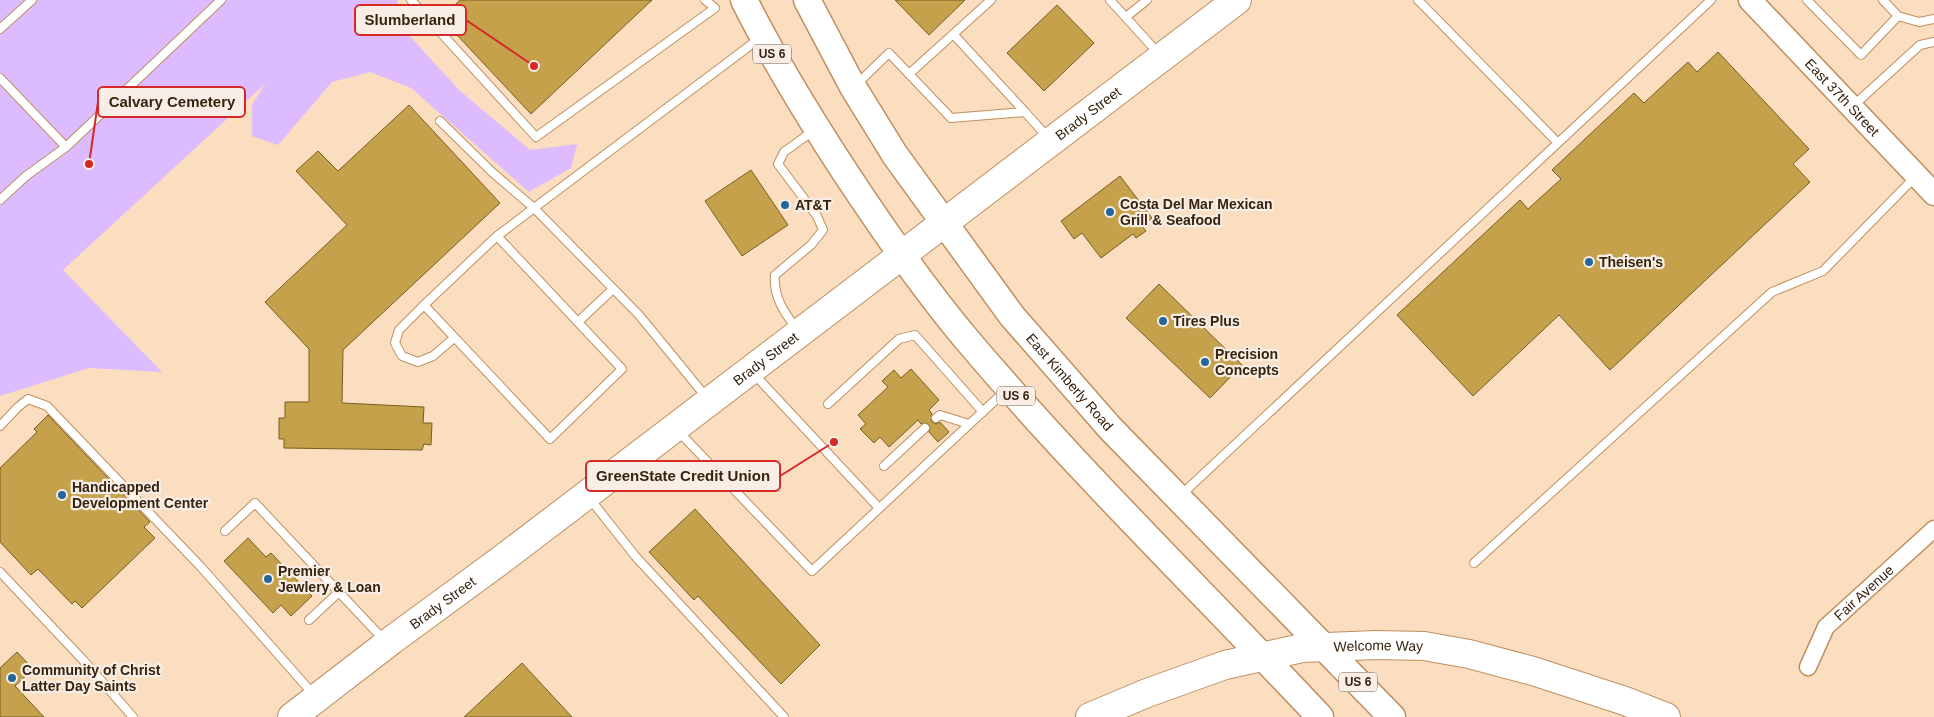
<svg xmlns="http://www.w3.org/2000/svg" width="1934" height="717" font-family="Helvetica,sans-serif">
  <rect width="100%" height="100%" fill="#fbddc0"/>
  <polygon fill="#dcbbfe" points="0,0 398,0 395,20 459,90 530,150 577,144 571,168 529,192 411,88 370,72 332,82 278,145 252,136 252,105 265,84 63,270 162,372 89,368 0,396"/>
  <g fill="#c5a14b" stroke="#775e20">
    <polygon points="460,0 652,0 531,114 441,18"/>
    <polygon points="895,0 965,0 929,35"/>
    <polygon points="1057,5 1094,43 1044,91 1007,53"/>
    <polygon points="1718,52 1809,149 1793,164 1810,182 1610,370 1559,315 1473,396 1397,315 1520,200 1528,209 1561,179 1552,170 1634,93 1644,103 1688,62 1697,72"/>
    <polygon points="409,105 500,203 343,350 342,403 424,407 423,423 432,423 431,445 424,444 422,450 284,448 284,439 279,439 279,418 285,418 285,402 309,402 309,349 265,302 347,225 296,171 318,151 338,171"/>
    <polygon points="751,170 788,225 742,256 705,201"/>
    <polygon points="1120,176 1152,218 1142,226 1146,231 1136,238 1133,234 1101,258 1082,233 1074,239 1061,221"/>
    <polygon points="1159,284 1242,365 1210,398 1126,318"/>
    <polygon points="911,369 939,400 929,410 932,414 931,421 936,424 940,422 949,432 938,442 929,432 930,429 929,425 926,423 921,424 918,420 889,447 880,437 874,443 860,429 866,424 858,415 888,387 882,381 894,370 901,378"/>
    <polygon points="48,415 150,522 144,527 155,538 82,608 75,601 72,604 38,569 31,575 0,542 0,468 37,432 34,429"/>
    <polygon points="695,509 820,645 781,684 698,596 694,600 649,552"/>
    <polygon points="248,538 266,557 271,553 312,596 291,616 281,605 273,613 224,561"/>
    <polygon points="17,652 33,669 15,686 44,717 0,717 0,668"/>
    <polygon points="522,663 572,717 464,717"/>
  </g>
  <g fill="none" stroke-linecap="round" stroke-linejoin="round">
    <defs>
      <g id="lane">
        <polyline points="411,0 536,137 715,8 705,0"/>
        <polyline points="1110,0 1159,54"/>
        <polyline points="1418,0 1558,143"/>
        <polyline points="1807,0 1861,55 1898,16 1883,0"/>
        <polyline points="1898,16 1919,22 1934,19"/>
        <polyline points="1126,17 1147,0"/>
        <polyline points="0,29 32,0"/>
        <polyline points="909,74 951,118 1025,112 954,35"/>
        <polyline points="0,78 66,147"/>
        <polyline points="857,84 889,53 909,74 991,0"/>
        <polyline points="1853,106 1920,45 1934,42"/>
        <polyline points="1025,112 1049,139"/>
        <polyline points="440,121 492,172 534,208 497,236 424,305 550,439 622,369 497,236"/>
        <polyline points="0,200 26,176 66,147 221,0"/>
        <polyline points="424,305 399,330 395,343 402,356 418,362 433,356 454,338"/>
        <polyline points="578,322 613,289"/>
        <path d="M797,329C784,313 773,296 775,275L811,245L823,230L817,216L778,164L784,152L813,131"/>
        <polyline points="754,374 879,508"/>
        <polyline points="707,398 639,315 534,208 760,38"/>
        <polyline points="828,404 899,339 915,335 983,412"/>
        <polyline points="936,418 940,415 969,424"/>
        <polyline points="0,426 18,407 28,399 47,406 201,567 314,695"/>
        <polyline points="679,432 812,571 1005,391"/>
        <polyline points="884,466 925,428"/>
        <polyline points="1181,495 1711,0"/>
        <polyline points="590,499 636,557 784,717"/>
        <polyline points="225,531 255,503 384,640"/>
        <polyline points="1474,563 1772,292 1823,271 1915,177"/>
        <polyline points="0,572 84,661 133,717"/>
        <polyline points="309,620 339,592"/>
      </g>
      <g id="street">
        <path id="s1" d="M1808,667L1826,627L1934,529"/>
      </g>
      <g id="secondary">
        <path id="s2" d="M1750,0L1934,194"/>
      </g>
      <g id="primary">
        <path d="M744,0C779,70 820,135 863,199C896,248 930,296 968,341C1079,472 1203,592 1320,717"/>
        <path id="s3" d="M807,0L853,87L895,155L1012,316L1110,428L1392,717"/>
      </g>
      <g id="highway">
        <path id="s4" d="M292,717L392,640L505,557L1237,0"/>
        <path id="s5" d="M1090,717L1147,693L1225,665L1302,648L1376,645L1424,646L1469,654L1533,671L1625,701L1666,717"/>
      </g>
    </defs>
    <use href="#lane" stroke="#be9060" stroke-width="10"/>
    <use href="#street" stroke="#be9060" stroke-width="19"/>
    <use href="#secondary" stroke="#be9060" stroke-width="25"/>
    <use href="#primary" stroke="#be9060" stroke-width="29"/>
    <use href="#highway" stroke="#be9060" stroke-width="30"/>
    <use href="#lane" stroke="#fff" stroke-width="8"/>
    <use href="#street" stroke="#fff" stroke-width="16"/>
    <use href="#secondary" stroke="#fff" stroke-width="22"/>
    <use href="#primary" stroke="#fff" stroke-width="26"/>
    <use href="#highway" stroke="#fff" stroke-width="28"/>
  </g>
  <g fill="#24669b" stroke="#f8eee5" stroke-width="2">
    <circle cx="785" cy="205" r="5"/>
    <circle cx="1110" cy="212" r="5"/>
    <circle cx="1589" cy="262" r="5"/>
    <circle cx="1163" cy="321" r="5"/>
    <circle cx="1205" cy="362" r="5"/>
    <circle cx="62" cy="495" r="5"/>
    <circle cx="268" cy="579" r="5"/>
    <circle cx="12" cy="678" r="5"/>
  </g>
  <g text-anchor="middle" stroke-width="4.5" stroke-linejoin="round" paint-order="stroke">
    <g fill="#f8eee5" stroke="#706150" stroke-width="1">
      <rect x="753" y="44.5" width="38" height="19" rx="4"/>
      <rect x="997" y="386.5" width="38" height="19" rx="4"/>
      <rect x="1339" y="672.5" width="38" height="19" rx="4"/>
    </g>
    <g font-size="12" font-weight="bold" fill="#362410">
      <text x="772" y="58">US 6</text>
      <text x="1016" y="400">US 6</text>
      <text x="1358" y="686">US 6</text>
    </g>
    <g font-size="14" fill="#362410" stroke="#f8eee5">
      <text dy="5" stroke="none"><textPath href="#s2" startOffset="134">East 37th Street</textPath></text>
      <text dy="5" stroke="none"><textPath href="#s4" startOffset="999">Brady Street</textPath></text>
      <text dy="5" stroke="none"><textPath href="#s4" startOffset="594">Brady Street</textPath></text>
      <text dy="5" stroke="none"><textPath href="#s3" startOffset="465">East Kimberly Road</textPath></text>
      <text dy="5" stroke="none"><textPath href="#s1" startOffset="95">Fair Avenue</textPath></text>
      <text dy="5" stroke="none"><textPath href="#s4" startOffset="189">Brady Street</textPath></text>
      <text dy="5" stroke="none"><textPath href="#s5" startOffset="300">Welcome Way</textPath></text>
    </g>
    <g font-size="14" font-weight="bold" fill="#362410" stroke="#f8eee5" text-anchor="start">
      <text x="1120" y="209">Costa Del Mar Mexican<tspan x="1120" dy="16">Grill &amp; Seafood</tspan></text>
      <text x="795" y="210">AT&amp;T</text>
      <text x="1599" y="267">Theisen's</text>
      <text x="1173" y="326">Tires Plus</text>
      <text x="1215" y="359">Precision<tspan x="1215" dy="16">Concepts</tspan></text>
      <text x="72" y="492">Handicapped<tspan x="72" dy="16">Development Center</tspan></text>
      <text x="278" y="576">Premier<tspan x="278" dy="16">Jewlery &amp; Loan</tspan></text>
      <text x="22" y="675">Community of Christ<tspan x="22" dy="16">Latter Day Saints</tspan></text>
    </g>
  </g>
  <path fill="none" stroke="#d62828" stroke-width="2" d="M534 66L466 20M89 164L98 102M834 442L780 476"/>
  <g fill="#d62828" stroke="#f8eee5" stroke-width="2">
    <circle cx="534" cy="66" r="5"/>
    <circle cx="89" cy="164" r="5"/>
    <circle cx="834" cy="442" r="5"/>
  </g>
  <g fill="#f8eee5" stroke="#d62828" stroke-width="2">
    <rect x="355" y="5" width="111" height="30" rx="5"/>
    <rect x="98" y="87" width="147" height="30" rx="5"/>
    <rect x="586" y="461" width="194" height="30" rx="5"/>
  </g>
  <g font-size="15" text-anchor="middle" font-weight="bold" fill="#362410">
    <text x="410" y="25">Slumberland</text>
    <text x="172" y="107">Calvary Cemetery</text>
    <text x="683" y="481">GreenState Credit Union</text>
  </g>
</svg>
